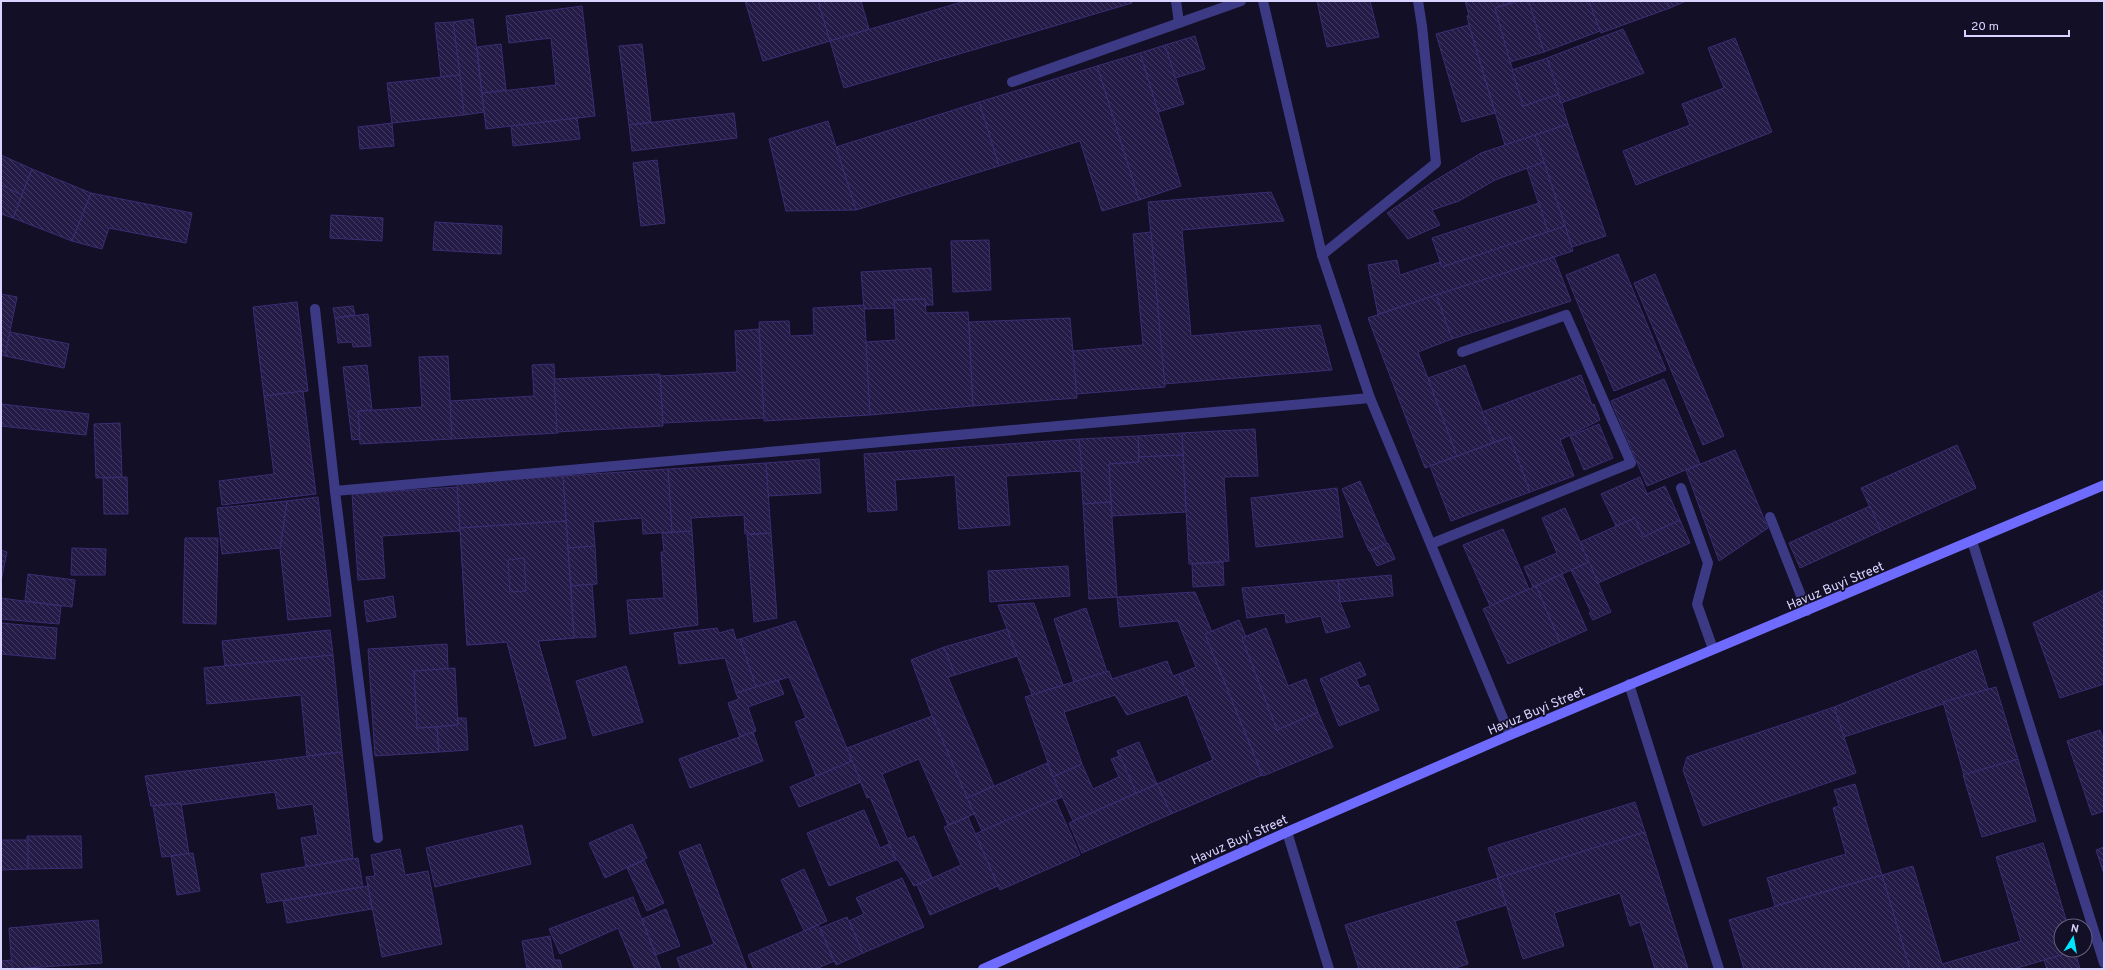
<svg xmlns="http://www.w3.org/2000/svg" width="2105" height="970" font-family="Overpass,sans-serif">
  <defs>
    <pattern id="building-back-hatch" width="6" height="6" patternUnits="userSpaceOnUse"><rect width="6" height="6" fill="#241b47"/><path d="M-1 5l2 2M0 0l6 6M5-1l2 2" fill="none" stroke="#433b63"/></pattern>
  </defs>
  <rect width="100%" height="100%" fill="#130f26"/>
  <g fill="url(#building-back-hatch)" stroke="#3b2d73" fill-rule="evenodd">
    <polygon points="745,1 818,1 830,41 763,61"/>
    <polygon points="818,1 861,1 869,29 830,41"/>
    <polygon points="965,1 1131,1 1132,3 844,88 830,41"/>
    <polygon points="1317,1 1370,1 1379,37 1327,47"/>
    <polygon points="1465,1 1515,1 1495,8 1523,106 1559,94 1568,124 1505,145 1469,25 1467,16 1469,15"/>
    <polygon points="1519,1 1529,1 1544,52 1510,62 1495,8"/>
    <polygon points="1529,1 1589,1 1600,31 1544,52"/>
    <polygon points="1589,1 1667,1 1670,8 1601,33"/>
    <polygon points="1667,1 1686,1 1670,8"/>
    <polygon points="582,6 595,116 486,129 482,93 556,85 551,38 509,43 506,16"/>
    <polygon points="473,19 484,112 464,115 453,22"/>
    <polygon points="453,22 460,75 441,77 435,23"/>
    <polygon points="1469,25 1495,113 1462,122 1436,34"/>
    <polygon points="1623,29 1644,73 1561,103 1547,58"/>
    <polygon points="1195,36 1205,69 1175,78 1165,45"/>
    <polygon points="1735,38 1772,132 1636,185 1623,151 1690,125 1682,104 1724,88 1708,48"/>
    <polygon points="501,44 506,90 482,93 477,47"/>
    <polygon points="642,44 651,122 629,125 619,46"/>
    <polygon points="1165,45 1184,104 1158,112 1140,53"/>
    <polygon points="1140,53 1181,186 1139,200 1097,66"/>
    <polygon points="1547,58 1559,94 1523,106 1512,70"/>
    <polygon points="1097,66 1139,200 1102,211 1080,141 999,166 979,102"/>
    <polygon points="460,75 464,115 392,123 387,83"/>
    <polygon points="979,102 999,166 856,210 836,147"/>
    <polygon points="734,113 737,138 632,151 629,125"/>
    <polygon points="577,118 580,139 513,146 511,126"/>
    <polygon points="828,121 856,210 786,211 769,139"/>
    <polygon points="392,123 394,146 360,149 358,127"/>
    <polygon points="1568,124 1606,236 1572,247 1535,135"/>
    <polygon points="1535,135 1544,162 1495,180 1459,201 1432,210 1440,225 1408,239 1387,213 1431,183 1481,153"/>
    <polygon points="1,155 32,169 22,195 1,185"/>
    <polygon points="657,160 665,223 641,226 633,163"/>
    <polygon points="1544,162 1565,226 1548,232 1527,168"/>
    <polygon points="32,169 91,193 72,241 13,218"/>
    <polygon points="1,185 22,195 13,218 1,214"/>
    <polygon points="1271,192 1284,221 1182,230 1191,336 1320,325 1332,370 1164,384 1148,202"/>
    <polygon points="91,193 192,213 186,243 109,228 102,249 72,241"/>
    <polygon points="1539,203 1548,232 1442,267 1432,238"/>
    <polygon points="331,215 383,218 382,241 330,238"/>
    <polygon points="435,222 502,226 501,254 433,250"/>
    <polygon points="1565,226 1573,251 1378,314 1368,265 1397,260 1400,275 1440,262 1442,267"/>
    <polygon points="1151,232 1165,387 1076,394 1073,351 1143,345 1133,234"/>
    <polygon points="989,240 991,290 953,292 951,241"/>
    <polygon points="1618,254 1666,370 1614,391 1566,275"/>
    <polygon points="1554,257 1571,301 1452,339 1436,295"/>
    <polygon points="931,268 933,305 926,305 925,299 894,300 895,308 864,309 861,272"/>
    <polygon points="1655,274 1724,436 1703,445 1634,283"/>
    <polygon points="1,294 17,297 5,356 1,355"/>
    <polygon points="1436,295 1452,339 1418,352 1457,456 1425,468 1368,318"/>
    <polygon points="925,299 926,313 968,312 973,406 870,415 865,342 896,340 894,300"/>
    <polygon points="297,302 308,391 264,396 253,307"/>
    <polygon points="864,305 870,415 764,421 759,322 789,321 790,336 814,335 813,308"/>
    <polygon points="353,306 355,315 335,318 333,308"/>
    <polygon points="368,314 371,346 353,347 352,342 338,343 335,318"/>
    <polygon points="1070,318 1077,398 973,406 969,322"/>
    <polygon points="759,329 764,418 663,423 660,376 737,372 735,331"/>
    <polygon points="10,332 69,344 64,368 5,356"/>
    <polygon points="448,356 452,439 360,444 358,411 422,407 419,357"/>
    <polygon points="554,364 558,433 452,439 450,401 534,396 532,365"/>
    <polygon points="367,365 372,410 358,411 360,439 352,440 343,367"/>
    <polygon points="1465,365 1494,442 1457,456 1428,378"/>
    <polygon points="660,374 663,426 557,432 554,379"/>
    <polygon points="1581,375 1592,405 1594,404 1600,420 1560,440 1574,476 1530,492 1510,437 1494,442 1482,412"/>
    <polygon points="1664,379 1700,464 1647,486 1611,401"/>
    <polygon points="303,391 316,494 222,505 219,481 274,474 264,396"/>
    <polygon points="1,404 89,414 86,435 1,426"/>
    <polygon points="120,423 122,477 96,478 94,424"/>
    <polygon points="1599,424 1613,458 1584,470 1570,436"/>
    <polygon points="1255,429 1258,476 1224,477 1229,561 1189,564 1182,433"/>
    <polygon points="1182,433 1183,455 1139,457 1138,436"/>
    <polygon points="1138,436 1139,462 1109,464 1111,502 1083,504 1079,439"/>
    <polygon points="1510,437 1530,492 1451,521 1430,466"/>
    <polygon points="1079,439 1082,471 1006,476 1010,525 959,529 955,475 895,480 897,510 868,512 864,454"/>
    <polygon points="1957,445 1976,488 1881,531 1861,488"/>
    <polygon points="1735,450 1768,528 1719,561 1686,470"/>
    <polygon points="1183,455 1186,512 1112,516 1109,464 1139,462 1139,457"/>
    <polygon points="819,459 821,493 768,496 766,463"/>
    <polygon points="766,463 771,533 745,534 744,515 691,518 692,531 672,532 668,469"/>
    <polygon points="668,469 672,532 643,534 642,518 593,522 595,546 568,548 563,476"/>
    <polygon points="563,476 566,521 460,528 457,483"/>
    <polygon points="127,477 128,514 104,514 103,478"/>
    <polygon points="1640,477 1647,494 1665,486 1680,520 1643,537 1635,518 1616,526 1601,494"/>
    <polygon points="1360,481 1387,544 1369,551 1342,489"/>
    <polygon points="457,487 460,531 382,536 385,578 358,580 352,494"/>
    <polygon points="1337,488 1343,537 1256,547 1251,498"/>
    <polygon points="318,497 331,616 288,620 280,548 287,501"/>
    <polygon points="287,501 280,548 222,554 217,508"/>
    <polygon points="1111,502 1117,597 1089,599 1083,504"/>
    <polygon points="1870,506 1881,531 1800,568 1789,543"/>
    <polygon points="1565,508 1589,562 1533,587 1524,567 1557,553 1542,518"/>
    <polygon points="1635,518 1643,537 1680,520 1690,543 1598,583 1580,542"/>
    <polygon points="566,521 574,638 538,641 566,738 535,746 507,642 467,645 460,528"/>
    <path d="M566,521L574,638L538,641L566,738L535,746L507,642L467,645L460,528ZM524,558L526,591L510,592L508,560Z"/>
    <polygon points="1503,529 1529,589 1490,606 1463,545"/>
    <polygon points="692,531 698,625 630,634 627,600 664,598 661,552 664,552 662,533"/>
    <polygon points="771,533 777,618 754,622 747,535"/>
    <polygon points="185,538 218,538 216,624 183,623"/>
    <polygon points="1388,543 1395,559 1377,566 1370,551"/>
    <polygon points="595,546 597,584 571,586 568,548"/>
    <polygon points="72,548 106,549 105,575 71,575"/>
    <polygon points="1,550 7,552 1,581"/>
    <polygon points="1223,562 1224,585 1193,587 1192,564"/>
    <polygon points="1589,562 1611,612 1593,620 1589,613 1591,612 1571,570"/>
    <polygon points="1068,566 1070,596 990,602 988,571"/>
    <polygon points="28,574 75,580 72,607 25,601"/>
    <polygon points="1562,574 1587,630 1560,642 1536,586"/>
    <polygon points="1391,575 1393,596 1340,602 1338,580"/>
    <polygon points="1338,580 1340,602 1350,627 1326,633 1321,616 1286,623 1285,613 1247,618 1242,588"/>
    <polygon points="592,584 596,637 574,638 571,586"/>
    <polygon points="1536,586 1560,642 1508,664 1483,609"/>
    <polygon points="2104,590 2104,684 2060,698 2033,623"/>
    <polygon points="1195,592 1212,632 1205,634 1262,775 1171,814 1157,784 1213,760 1179,674 1196,667 1178,621 1120,627 1117,597"/>
    <polygon points="393,596 396,617 367,622 364,601"/>
    <polygon points="1,598 61,606 59,624 1,619"/>
    <polygon points="1034,603 1063,685 1032,695 998,605"/>
    <polygon points="1086,608 1107,672 1074,682 1054,619"/>
    <polygon points="1239,620 1246,637 1242,638 1277,730 1318,712 1333,747 1263,776 1205,634"/>
    <polygon points="795,621 852,761 816,776 795,722 806,718 789,677 756,687 740,639"/>
    <polygon points="1,623 57,628 55,659 1,654"/>
    <polygon points="717,628 719,633 733,629 736,640 740,639 756,687 736,693 725,658 679,664 674,633"/>
    <polygon points="1266,628 1288,686 1306,679 1318,712 1277,730 1242,638"/>
    <polygon points="1007,629 1017,656 955,675 944,647"/>
    <polygon points="330,630 333,655 225,666 222,641"/>
    <polygon points="447,644 448,669 414,671 417,728 437,727 439,752 375,756 368,649"/>
    <polygon points="944,647 955,675 948,677 994,786 967,798 932,716 911,660"/>
    <polygon points="1976,650 1988,689 1844,737 1834,707"/>
    <polygon points="333,655 342,752 307,756 301,695 207,704 204,668"/>
    <polygon points="1167,661 1173,676 1179,674 1188,694 1127,715 1115,695 1064,712 1082,764 1053,777 1025,697 1109,671 1112,679"/>
    <polygon points="1360,662 1366,675 1356,679 1360,688 1369,685 1379,710 1339,726 1320,679"/>
    <polygon points="626,666 643,722 593,736 576,681"/>
    <polygon points="455,668 458,725 417,728 414,671"/>
    <polygon points="778,680 784,694 748,707 756,731 740,737 728,703 739,699 736,693"/>
    <polygon points="1996,687 2018,759 1964,775 1943,702"/>
    <polygon points="1834,707 1856,773 1703,826 1683,770 1687,757"/>
    <polygon points="932,716 974,814 948,825 919,759 882,774 907,839 914,836 932,878 914,886 898,860 896,860 870,797 867,798 847,748"/>
    <polygon points="458,718 466,718 468,750 439,752 437,727 458,725"/>
    <polygon points="2100,730 2104,741 2104,811 2092,815 2067,741"/>
    <polygon points="753,732 763,761 690,788 679,759"/>
    <polygon points="1139,742 1157,784 1136,793 1117,751"/>
    <polygon points="342,752 353,858 306,867 301,838 318,835 313,804 278,809 275,792 181,805 181,803 151,806 145,776"/>
    <polygon points="1120,756 1136,793 1073,821 1053,777 1082,764 1093,789 1119,777 1111,759"/>
    <polygon points="2018,759 2036,821 1982,837 1963,775"/>
    <polygon points="852,761 861,782 799,807 790,787"/>
    <polygon points="1047,763 1062,797 982,831 967,798"/>
    <polygon points="1157,784 1171,814 1082,853 1069,823"/>
    <polygon points="1855,784 1882,875 1775,906 1767,878 1846,854 1833,808 1839,806 1834,790"/>
    <polygon points="1055,799 1080,855 1000,890 975,834"/>
    <polygon points="1635,802 1645,832 1498,878 1488,848"/>
    <polygon points="181,803 189,854 162,857 153,806"/>
    <polygon points="864,810 880,848 889,844 896,860 829,886 807,833"/>
    <polygon points="968,817 998,886 930,915 917,885 961,865 944,827"/>
    <polygon points="632,824 647,858 605,878 589,843"/>
    <polygon points="522,825 531,864 435,887 426,848"/>
    <polygon points="1645,832 1688,969 1655,969 1640,922 1630,926 1620,893 1554,913 1564,946 1523,959 1498,878"/>
    <polygon points="27,836 81,836 82,868 28,869"/>
    <polygon points="1,840 28,840 28,869 1,870"/>
    <polygon points="2043,843 2068,926 2061,926 2061,950 2075,951 2014,969 1910,969 1882,875 1913,866 1942,964 2021,941 1996,857"/>
    <polygon points="700,844 747,969 681,969 677,958 714,944 679,852"/>
    <polygon points="2104,847 2104,874 2096,850"/>
    <polygon points="400,849 405,875 428,871 442,944 382,957 366,877 375,876 371,855"/>
    <polygon points="193,853 200,891 177,895 171,856"/>
    <polygon points="358,858 363,887 267,903 261,874"/>
    <polygon points="644,860 664,903 647,911 627,868"/>
    <polygon points="804,869 827,921 804,931 781,880"/>
    <polygon points="1882,875 1910,969 1744,969 1729,920"/>
    <polygon points="902,878 924,927 863,953 849,921 864,914 856,898"/>
    <polygon points="1498,878 1506,905 1455,921 1468,964 1452,969 1359,969 1345,925"/>
    <polygon points="368,886 372,909 287,923 283,901"/>
    <polygon points="633,897 661,969 635,969 618,928 560,954 549,929"/>
    <polygon points="666,909 680,946 656,955 642,919"/>
    <polygon points="847,917 863,953 836,965 820,928"/>
    <polygon points="98,920 102,963 12,969 9,928"/>
    <polygon points="818,925 834,961 816,969 754,969 748,955"/>
    <polygon points="550,936 554,960 560,960 562,969 527,969 522,941"/>
    <polygon points="2075,951 2080,969 2047,969 2044,960"/>
    <polygon points="12,960 12,969 1,969 1,961"/>
  </g>
  <g fill="none" stroke-linecap="round" stroke-linejoin="round">
    <g stroke="#3d3a85" stroke-width="10">
      <polyline points="1176,1 1179,23"/>
      <polyline points="1263,1 1322,255 1370,398 1510,735"/>
      <polyline points="1012,82 1241,1"/>
      <polyline points="1322,255 1436,163 1422,26 1418,1"/>
      <polyline points="315,309 335,491"/>
      <polyline points="1681,488 1708,563 1697,604 1713,649"/>
      <polyline points="1770,517 1807,611"/>
      <polyline points="1431,544 1631,463 1566,315 1462,352"/>
      <polyline points="378,838 335,491 1370,398"/>
    </g>
    <g stroke="#3d3a85" stroke-width="10">
      <polyline points="1972,541 2104,963"/>
      <polyline points="1629,684 1719,969"/>
      <polyline points="1287,832 1329,969"/>
    </g>
    <polyline stroke="#6f6bff" stroke-width="10" points="983,969 1287,832 1510,735 2104,485"/>
  </g>
  <g text-anchor="middle" stroke-width="3.5" stroke-linejoin="round" paint-order="stroke">
    <g font-size="13" fill="#d9d4ff" stroke="#130f26">
      <text transform="translate(1835 585) rotate(-23)" y="5">Havuz Buyi Street</text>
      <text transform="translate(1536 710) rotate(-23)" y="5">Havuz Buyi Street</text>
      <text transform="translate(1239 839) rotate(-24)" y="5">Havuz Buyi Street</text>
    </g>
  </g>
  <rect width="2105" height="970" fill="none" stroke="#d9d4ff" stroke-width="4"/>
  <g transform="translate(2073 938) rotate(11)"><circle r="19" fill="#130f26" stroke="#625e7d"/>
  <path d="M0-3L7 15L0 10L-7 15Z" fill="#00e5ff"/>
  <text y="-6" font-size="11" font-weight="bold" text-anchor="middle" fill="#d9d4ff">N</text>
  </g>
  <path d="M1965 30v6h104v-6" fill="none" stroke="#d9d4ff" stroke-width="2"/>
  <text x="1971" y="30" font-size="12" fill="#d9d4ff" stroke="#130f26" stroke-width="3" paint-order="stroke">20 m</text>
</svg>
